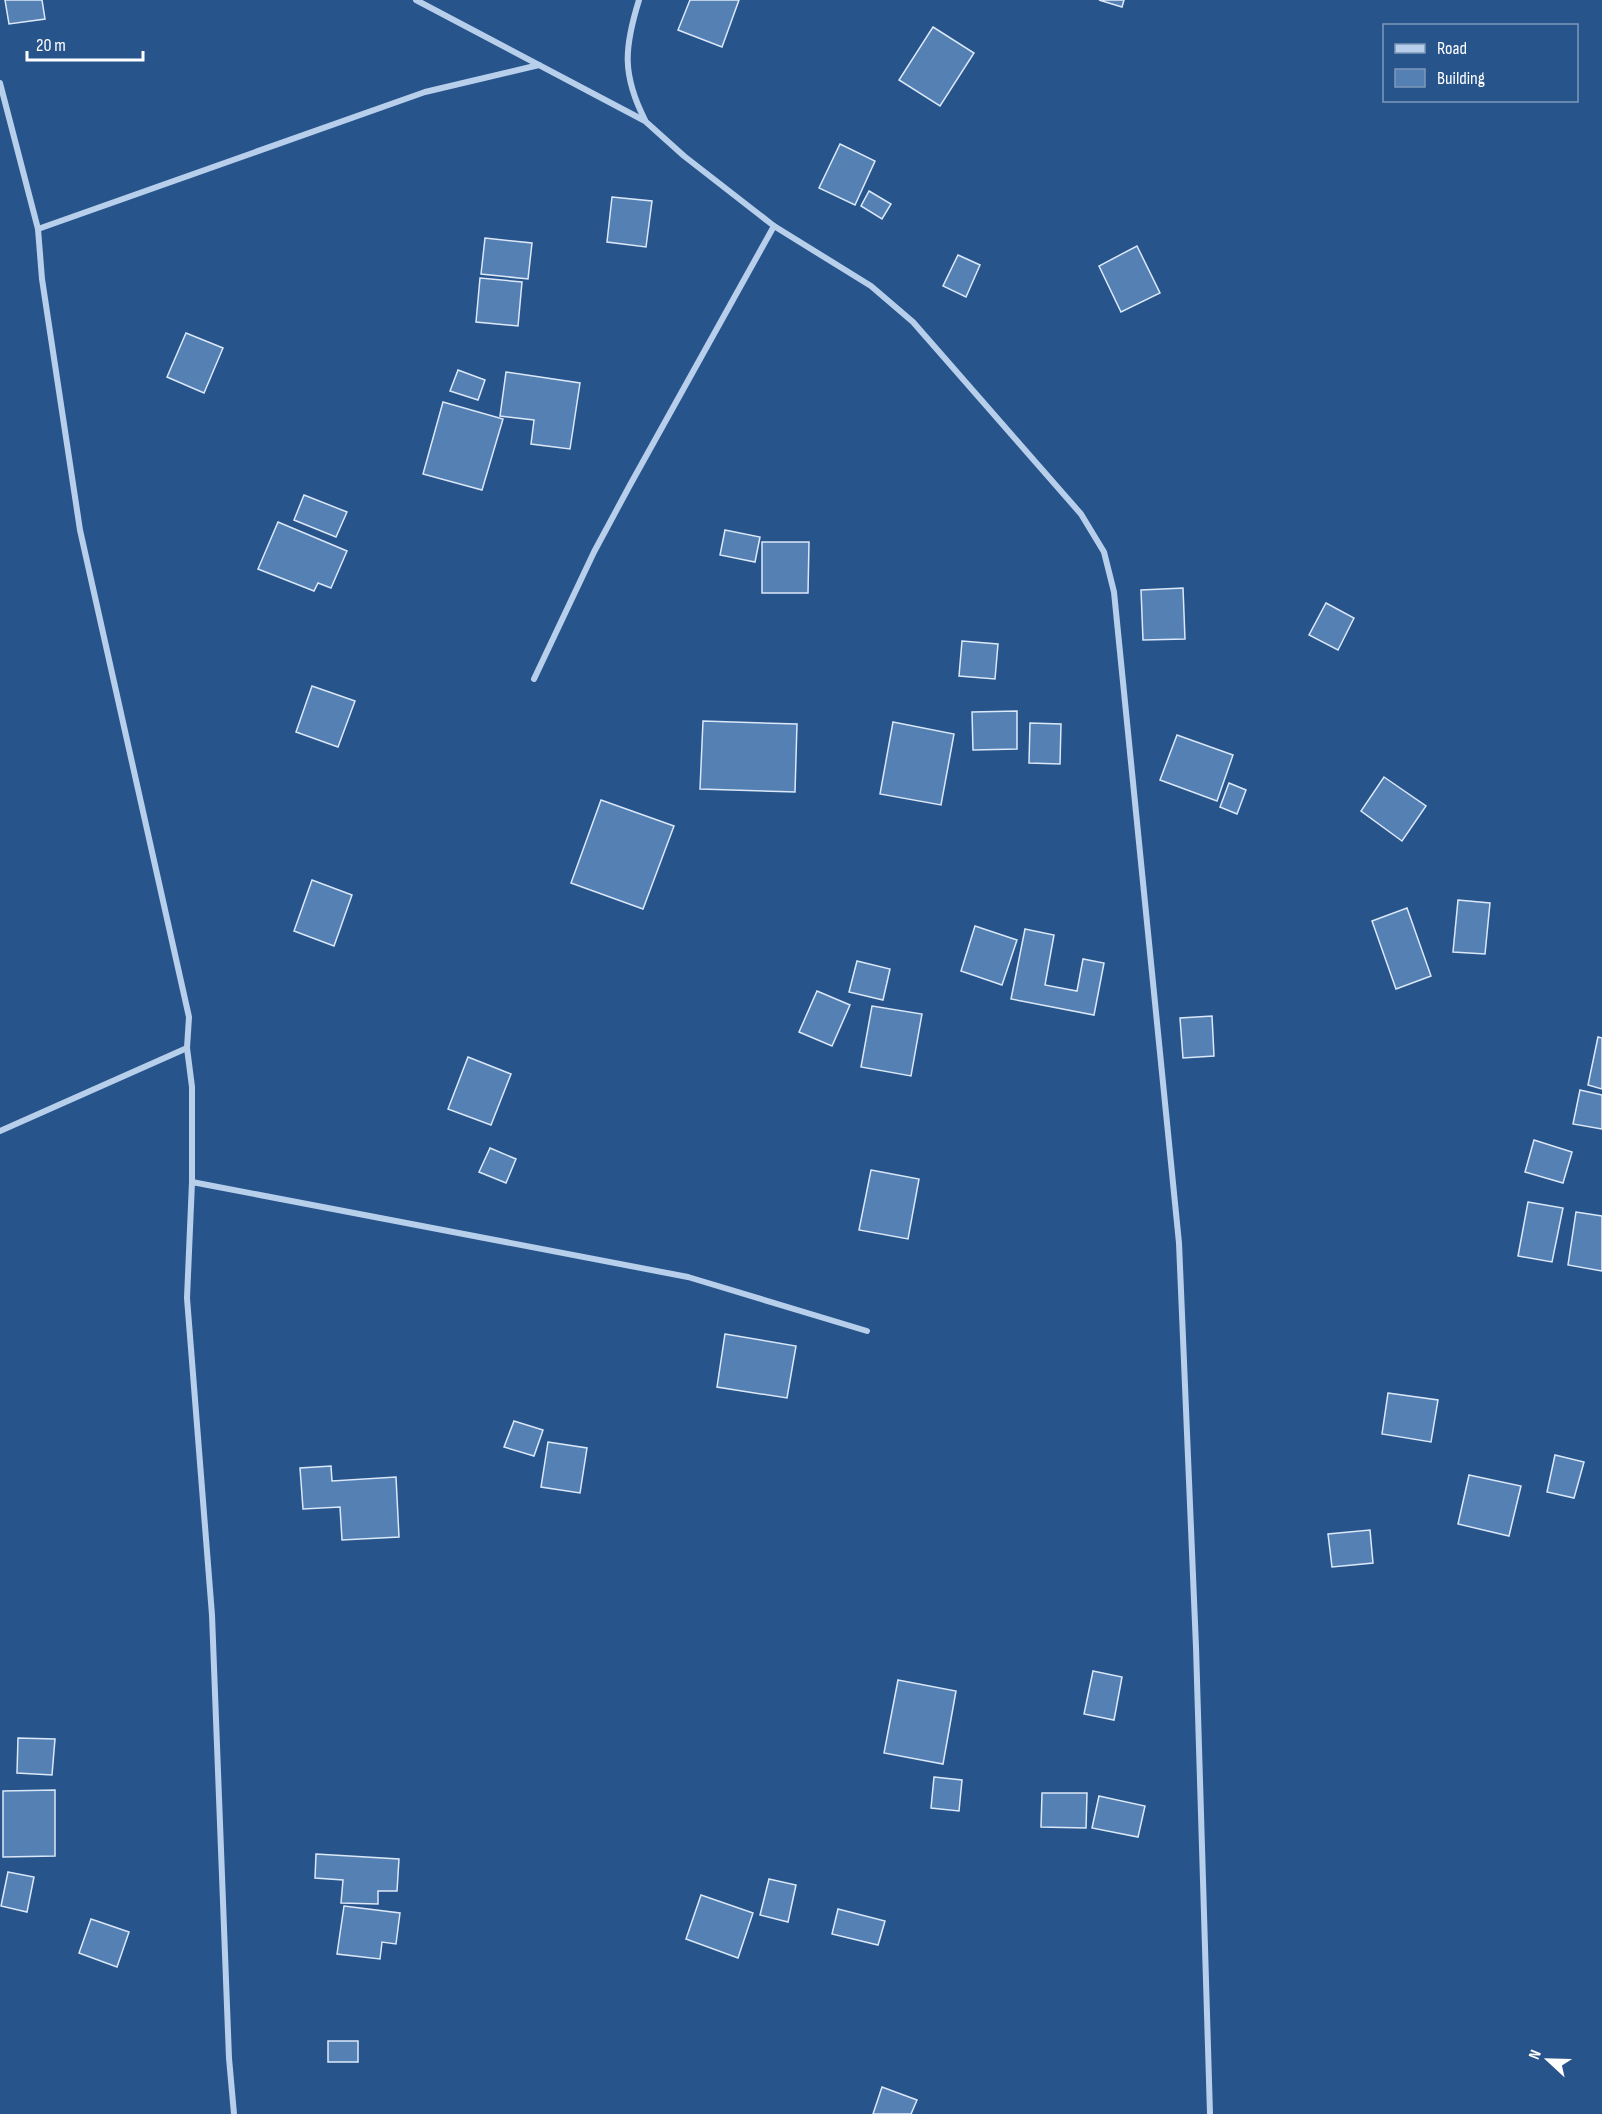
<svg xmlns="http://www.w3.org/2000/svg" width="1602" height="2114" font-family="'Sofia Sans Condensed',sans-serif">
  <rect width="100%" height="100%" fill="#28548c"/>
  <g fill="#5580b4" stroke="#dbe8f8" stroke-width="1.5">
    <polygon points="5,0 42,0 45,19 9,24"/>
    <polygon points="690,0 739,0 722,47 678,30"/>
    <polygon points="1099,0 1124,0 1122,7"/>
    <polygon points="933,27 974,53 940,106 899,80"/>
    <polygon points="840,144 875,161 855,205 819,188"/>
    <polygon points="869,191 891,204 882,219 861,206"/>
    <polygon points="612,197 652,201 646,247 607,242"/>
    <polygon points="485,238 532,243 528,279 481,274"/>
    <polygon points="1137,246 1160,293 1121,312 1099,266"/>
    <polygon points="958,255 980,265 966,297 943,286"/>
    <polygon points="480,278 522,282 518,326 476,322"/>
    <polygon points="186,333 223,348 204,393 167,377"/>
    <polygon points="458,370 485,380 478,400 450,391"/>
    <polygon points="506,372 580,383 570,449 531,444 534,420 500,416"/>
    <polygon points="443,402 503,419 482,490 423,474"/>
    <polygon points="304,495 347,512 336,537 294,520"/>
    <polygon points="278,522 347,551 331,588 318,583 314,591 258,569"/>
    <polygon points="725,530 760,537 755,562 720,555"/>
    <polygon points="762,542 809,542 808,593 762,593"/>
    <polygon points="1183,588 1185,639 1143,640 1141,590"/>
    <polygon points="1326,603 1354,618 1338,650 1309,635"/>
    <polygon points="962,641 998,644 995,679 959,676"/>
    <polygon points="312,686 355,701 338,747 296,732"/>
    <polygon points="1017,711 1017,749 973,750 972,712"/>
    <polygon points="703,721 797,724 795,792 700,789"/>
    <polygon points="893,722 954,734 941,805 880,794"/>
    <polygon points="1030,723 1061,724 1060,764 1029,763"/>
    <polygon points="1177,735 1233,755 1217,801 1160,780"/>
    <polygon points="1384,777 1426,806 1402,841 1361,811"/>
    <polygon points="1229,783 1246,790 1237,814 1220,807"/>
    <polygon points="601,800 674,826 643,909 571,883"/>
    <polygon points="312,880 352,895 334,946 294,931"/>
    <polygon points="1458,900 1490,903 1485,954 1453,952"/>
    <polygon points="1407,908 1431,976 1396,989 1372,921"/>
    <polygon points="975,926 1017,940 1002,985 961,971"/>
    <polygon points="1025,929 1054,935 1045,985 1077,991 1083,959 1104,963 1094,1015 1011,999"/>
    <polygon points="857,961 890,969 883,1000 849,992"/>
    <polygon points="817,991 850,1005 832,1046 799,1032"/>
    <polygon points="872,1006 922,1014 911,1076 861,1067"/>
    <polygon points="1212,1016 1214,1056 1183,1058 1180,1018"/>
    <polygon points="1598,1037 1602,1038 1602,1089 1588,1085"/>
    <polygon points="468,1057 511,1074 491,1125 448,1109"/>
    <polygon points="1580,1090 1602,1095 1602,1129 1573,1124"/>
    <polygon points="1534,1140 1572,1152 1563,1183 1525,1172"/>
    <polygon points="490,1148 516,1159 506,1183 479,1172"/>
    <polygon points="871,1170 919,1179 908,1239 859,1230"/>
    <polygon points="1528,1202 1563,1208 1552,1262 1518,1256"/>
    <polygon points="1576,1212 1602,1216 1602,1271 1568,1265"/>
    <polygon points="725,1334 796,1346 787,1398 717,1387"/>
    <polygon points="1388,1393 1438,1400 1431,1442 1382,1434"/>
    <polygon points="514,1421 543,1430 534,1456 504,1447"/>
    <polygon points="548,1442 587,1448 580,1493 541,1487"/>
    <polygon points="1555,1455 1584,1462 1574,1498 1547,1492"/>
    <polygon points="331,1466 332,1481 396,1477 399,1537 342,1540 340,1507 303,1509 300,1468"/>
    <polygon points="1469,1475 1521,1486 1509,1536 1458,1524"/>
    <polygon points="1370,1530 1373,1563 1332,1567 1328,1534"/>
    <polygon points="1093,1671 1122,1677 1114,1720 1084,1714"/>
    <polygon points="898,1680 956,1691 943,1764 884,1753"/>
    <polygon points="18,1738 55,1739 52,1775 17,1773"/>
    <polygon points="934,1777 962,1780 959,1811 931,1808"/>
    <polygon points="55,1790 55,1856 3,1857 3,1791"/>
    <polygon points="1042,1793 1087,1793 1086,1828 1041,1827"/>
    <polygon points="1099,1796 1145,1806 1138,1837 1092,1828"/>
    <polygon points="316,1854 399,1859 397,1891 378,1891 378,1904 341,1903 343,1880 315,1878"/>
    <polygon points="8,1872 34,1877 27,1912 1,1906"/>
    <polygon points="769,1879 796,1885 788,1922 760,1915"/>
    <polygon points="701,1895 753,1913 738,1958 686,1939"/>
    <polygon points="344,1906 400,1913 396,1944 382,1942 380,1959 337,1954"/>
    <polygon points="838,1909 885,1921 878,1945 832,1934"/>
    <polygon points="91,1919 129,1932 117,1967 79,1953"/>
    <rect x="328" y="2041" width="30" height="21"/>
    <polygon points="882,2087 917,2100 911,2114 873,2114"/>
  </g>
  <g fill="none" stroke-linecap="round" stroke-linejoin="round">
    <g stroke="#b7cfea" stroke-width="6">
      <polyline points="416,0 645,121 684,156 774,226 871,286 913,322 1081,514 1104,552 1114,592 1179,1243 1196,1647 1210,2114"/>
      <path d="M639,0C624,48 622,75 645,120"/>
      <polyline points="0,83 38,229 42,279 80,530 189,1017 187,1048 192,1087 192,1182 187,1298 212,1615 229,2058 234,2114"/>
      <polyline points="38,229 425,92 539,65"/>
      <polyline points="534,679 594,552 630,485 774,226"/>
      <polyline points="0,1131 187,1048"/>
      <polyline points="192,1182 688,1277 867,1331"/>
    </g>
  </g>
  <rect x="1383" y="24" width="195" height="78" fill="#28548c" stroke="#7e98ba" stroke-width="1.5"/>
  <rect x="1395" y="44" width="30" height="9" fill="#b7cfea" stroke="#7e98ba" stroke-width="1.5"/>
  <text x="1437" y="54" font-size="18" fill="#ffffff">Road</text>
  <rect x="1395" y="69" width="30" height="18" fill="#5580b4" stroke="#7e98ba" stroke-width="1.5"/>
  <text x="1437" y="84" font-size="18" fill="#ffffff">Building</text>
  <g transform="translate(1548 2060) rotate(292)" stroke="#28548c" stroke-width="4.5" paint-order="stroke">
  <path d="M0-4.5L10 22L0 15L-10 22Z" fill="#ffffff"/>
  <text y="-9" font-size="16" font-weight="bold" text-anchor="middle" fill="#ffffff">N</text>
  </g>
  <path d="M27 51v9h116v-9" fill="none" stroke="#ffffff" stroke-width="3"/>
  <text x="36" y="51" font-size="18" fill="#ffffff" stroke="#28548c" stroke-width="4.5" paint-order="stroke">20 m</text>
</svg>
